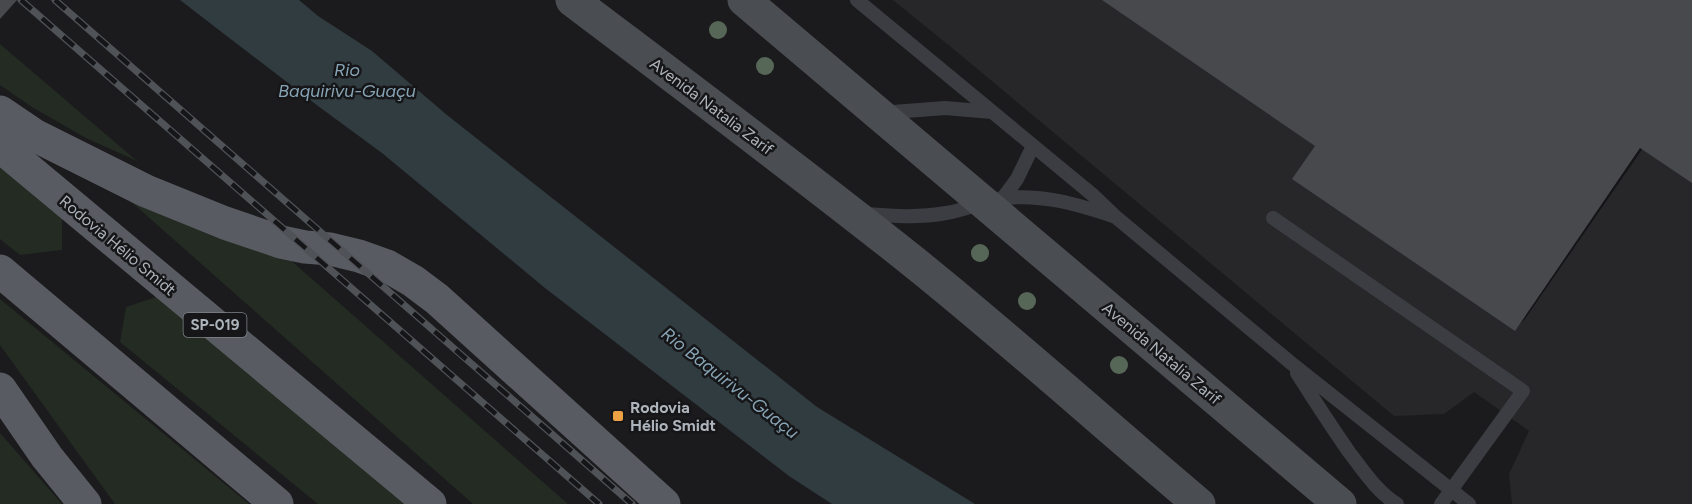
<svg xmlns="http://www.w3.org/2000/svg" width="1692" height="504" font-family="Figtree,sans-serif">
  <rect width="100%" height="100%" fill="#1b1b1d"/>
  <polygon fill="#27272a" points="893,0 1692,0 1692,504 1512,504 1509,474 1529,431 1474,392 1444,414 1394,416 957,52"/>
  <g fill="#232b23">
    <polygon points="0,44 137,161 86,138 32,107 0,85"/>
    <polygon points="0,160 62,211 62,250 20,255 0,239"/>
    <polygon points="120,192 279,250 568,504 473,504"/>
    <polygon points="162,295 416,504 318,504 120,342 126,307"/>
    <polygon points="0,299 249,504 115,504 0,345"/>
    <polygon points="0,433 62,504 0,504"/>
  </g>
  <polygon fill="#313c41" points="180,0 299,0 318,16 372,51 447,115 817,407 975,504 832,504 789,476 545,288 382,153 318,106"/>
  <polygon fill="#0007" points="1105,0 1692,0 1692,182 1643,148 1525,319 1514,329 1317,146"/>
  <g fill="#48494d">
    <polygon points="0,0 17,0 0,19"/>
    <polygon points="1102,0 1692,0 1692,183 1640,148 1515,331 1292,179 1315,146"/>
  </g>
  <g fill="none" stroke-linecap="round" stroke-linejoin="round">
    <g stroke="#3c3d42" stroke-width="14">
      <polyline points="857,0 1094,196 1117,218 1291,363 1469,504"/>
      <polyline points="884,111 893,112 945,108 992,112"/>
      <polyline points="1003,198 1017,179 1033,146"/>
      <path d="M864,214C892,216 919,218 946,213C966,210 985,200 1004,198C1043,194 1076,204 1113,216"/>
      <polyline points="1273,218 1523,391 1441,504"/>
      <path d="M1297,373C1314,400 1331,426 1349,452C1363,470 1377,492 1397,504"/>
    </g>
    <g stroke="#4a4d52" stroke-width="33">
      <path d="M572,0C687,87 802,173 915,263C1012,341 1104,424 1199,504"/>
      <polyline points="744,0 1340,504"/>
    </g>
    <g stroke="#585b61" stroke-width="33">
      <polyline points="0,112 34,135 146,191 225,223 281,242 305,247 330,249 359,256 387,266 413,281 437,299 664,504"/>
      <polyline points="0,146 430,504"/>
      <polyline points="0,271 277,504"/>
      <polyline points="0,389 47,457 85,504"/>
    </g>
    <defs>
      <g id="rail">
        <polyline points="21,0 599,504"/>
        <polyline points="55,0 632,504"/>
      </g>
    </defs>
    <use href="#rail" stroke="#4f5257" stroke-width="7"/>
    <use href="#rail" stroke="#161618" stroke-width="4.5" stroke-dasharray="14" stroke-linecap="butt"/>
  </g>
  <g fill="#566757">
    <circle cx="718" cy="30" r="9"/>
    <circle cx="765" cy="66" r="9"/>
    <circle cx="980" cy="253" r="9"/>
    <circle cx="1027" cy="301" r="9"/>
    <circle cx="1119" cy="365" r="9"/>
  </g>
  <rect fill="#eca144" stroke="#161618" stroke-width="2" x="612" y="410" width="12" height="12" rx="3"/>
  <g text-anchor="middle" stroke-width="5" stroke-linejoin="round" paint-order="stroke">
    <rect fill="#161618" stroke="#80858b" stroke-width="1.5" x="183.5" y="313" width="63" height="24" rx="4.5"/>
    <g font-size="15" font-weight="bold" fill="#aeb4bc">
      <text x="215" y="330">SP-019</text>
    </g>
    <g font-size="16" fill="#aeb4bc" stroke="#161618">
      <text transform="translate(712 106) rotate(37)" y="6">Avenida Natalia Zarif</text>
      <text transform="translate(118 245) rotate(40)" y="6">Rodovia Hélio Smidt</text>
      <text transform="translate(1162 353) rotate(40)" y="6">Avenida Natalia Zarif</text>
    </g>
    <g font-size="16" font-weight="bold" fill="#aeb4bc" stroke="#161618" text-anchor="start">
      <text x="630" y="413">Rodovia<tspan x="630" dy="18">Hélio Smidt</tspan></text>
    </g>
    <g font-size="18" font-style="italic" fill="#87a4b5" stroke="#161618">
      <text x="347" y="76">Rio<tspan x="347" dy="21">Baquirivu-Guaçu</tspan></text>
      <text transform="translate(730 383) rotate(38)" y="6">Rio Baquirivu-Guaçu</text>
    </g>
  </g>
</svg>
